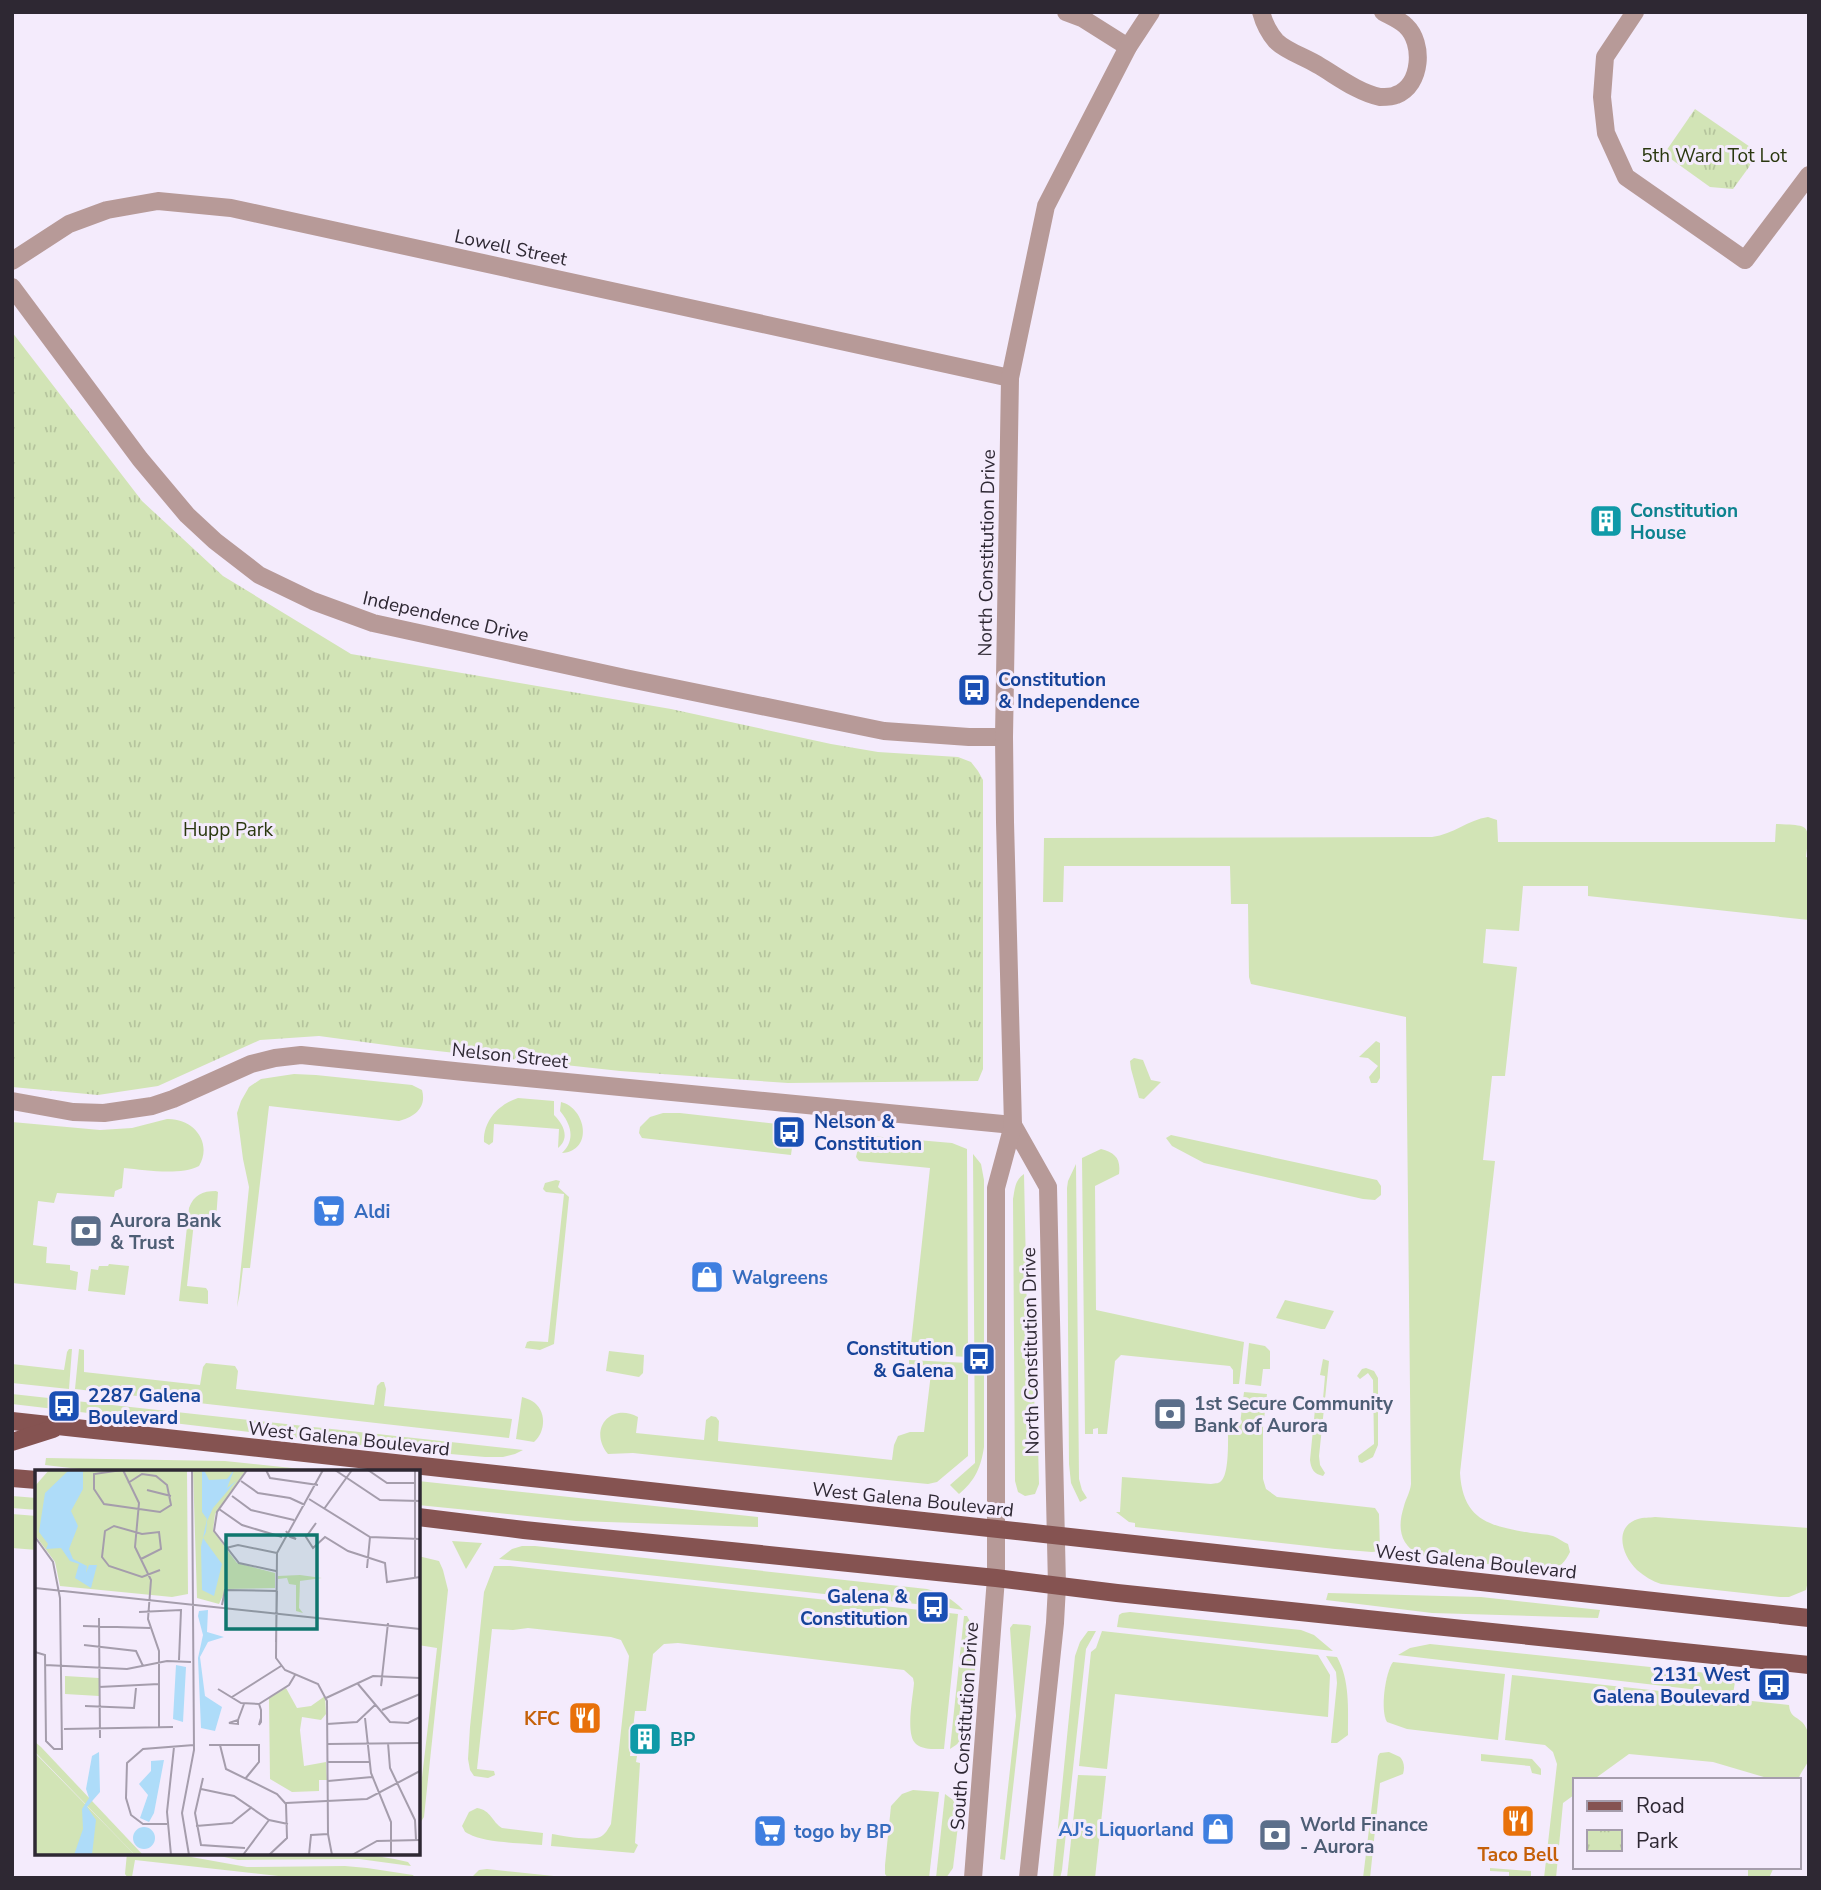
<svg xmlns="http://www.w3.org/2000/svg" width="1821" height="1890" font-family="'Nunito Sans',sans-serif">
  <defs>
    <pattern id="park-tufts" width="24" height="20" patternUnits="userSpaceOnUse" patternTransform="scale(1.75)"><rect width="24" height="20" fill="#d2e4b6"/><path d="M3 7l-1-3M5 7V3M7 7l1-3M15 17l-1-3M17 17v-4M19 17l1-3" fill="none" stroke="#b5c49d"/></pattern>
  </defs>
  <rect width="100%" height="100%" fill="#f4ebfc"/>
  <g fill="#d2e4b6">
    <path d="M1488,817L1497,820L1498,842H1775L1776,824C1810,826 1810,823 1806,857L1809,858V920L1588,896V886H1523L1519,931L1486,929L1483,963L1517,967L1505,1076H1492L1483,1160L1495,1161L1460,1473C1463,1521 1490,1526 1531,1533C1538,1534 1546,1534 1553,1536C1558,1538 1563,1542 1568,1544L1570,1552C1565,1562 1560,1567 1550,1572L1419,1555C1400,1544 1397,1528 1404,1506C1406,1498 1410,1493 1411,1484L1406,1017L1251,984L1249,977L1248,904H1231L1230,866H1064L1063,902H1043L1044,838L1432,837C1454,834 1468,820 1488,817Z"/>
    <polygon points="1376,1041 1380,1043 1380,1078 1377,1083 1371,1083 1369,1077 1378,1066 1368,1058 1359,1057"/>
    <polygon points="1134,1058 1143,1060 1151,1080 1161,1082 1144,1099 1139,1098 1131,1069 1130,1061"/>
    <path d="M294,1074L316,1075L412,1085L422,1090C427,1108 414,1117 399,1121L269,1106L250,1268H243L240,1293L237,1307L249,1187L243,1159L237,1113L241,1101L249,1087L261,1079Z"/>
    <path d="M518,1098L554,1101V1115C564,1125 570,1138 558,1148L559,1129L494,1124L493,1142L489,1145L484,1142C483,1121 499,1104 518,1098Z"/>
    <path d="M561,1102C586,1108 594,1151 562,1153C576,1140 571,1124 560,1111Z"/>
    <polygon points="663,1113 680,1113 795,1126 791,1155 642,1138 639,1133 640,1127 650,1117"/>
    <path d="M167,1119C193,1118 213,1142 199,1166C179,1176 146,1170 124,1168L122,1188L115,1191L114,1197L57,1193L54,1203L38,1201L33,1245L47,1247L46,1263L70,1265V1270L78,1272L76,1290L12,1283V1122L100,1130L132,1128Z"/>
    <polygon points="1171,1135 1377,1180 1381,1186 1381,1195 1375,1200 1363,1199 1204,1163 1172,1146 1166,1138"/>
    <polygon points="871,1136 952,1143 967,1149 968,1357 914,1354 910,1353 930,1168 859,1161 856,1157 859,1144"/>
    <path d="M1101,1149C1115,1153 1121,1158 1119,1174L1095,1186L1096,1310L1244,1342L1239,1384H1233V1370L1230,1366L1121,1355L1115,1361L1107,1434H1098V1428L1093,1429V1434H1085L1082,1158Z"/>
    <path d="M973,1154L981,1164L984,1180V1447C981,1467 975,1481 959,1494L950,1485L975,1463Z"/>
    <polygon points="1076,1164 1079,1479 1082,1490 1087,1498 1080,1502 1071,1483 1069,1464 1067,1188 1068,1181"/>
    <path d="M1024,1174L1027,1316L1038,1445L1039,1484L1035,1494L1025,1496L1018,1492L1015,1481L1013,1199C1015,1188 1015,1180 1024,1174Z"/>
    <polygon points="556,1180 560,1181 558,1187 569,1197 554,1344 540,1350 525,1348 527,1342 530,1341 548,1342 564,1194 546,1192 543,1189 545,1183"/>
    <path d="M216,1191L218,1192L216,1220L210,1223L194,1222L187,1286L206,1288L208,1291V1304L179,1301L189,1208C194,1195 202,1191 216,1191Z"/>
    <polygon points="109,1264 129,1266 125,1295 88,1291 91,1269 98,1270 99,1266 108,1266"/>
    <polygon points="1285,1300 1334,1311 1325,1329 1321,1329 1276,1318"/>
    <polygon points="1249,1343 1265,1346 1270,1351 1270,1369 1263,1369 1261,1386 1245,1384"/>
    <polygon points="69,1349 72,1349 69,1389 12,1383 12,1364 64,1370 67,1352"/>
    <polygon points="79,1349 84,1350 84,1372 200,1385 203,1367 206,1363 235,1366 238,1371 236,1389 374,1405 377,1386 381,1382 384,1382 386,1389 384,1406 512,1419 509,1438 75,1389"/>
    <polygon points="609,1351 644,1355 643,1373 639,1377 606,1371"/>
    <path d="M1323,1359L1329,1361L1319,1456L1320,1465L1325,1473L1323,1476C1314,1474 1311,1469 1310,1460L1316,1399H1323L1325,1376L1320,1375Z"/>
    <path d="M909,1360L968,1363V1456L937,1482L928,1484L897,1481L633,1453L608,1454C588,1430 610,1402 638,1417L636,1433L704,1440L706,1420L711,1416L716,1417L719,1421L718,1441L892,1460L894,1445L898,1436L910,1432H924L931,1373L909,1370Z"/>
    <polygon points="1366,1368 1374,1371 1378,1378 1378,1445 1373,1457 1362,1463 1359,1462 1358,1456 1374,1444 1373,1380 1368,1373 1360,1379 1357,1376 1362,1369"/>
    <path d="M1244,1392L1267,1394L1263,1428V1479L1266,1489L1277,1497L1375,1508L1379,1514L1380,1551L1372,1552L1335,1549L1135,1527V1523L1129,1522L1116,1512H1120L1122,1477L1211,1484C1216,1483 1219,1484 1222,1480C1229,1472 1228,1441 1228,1431L1235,1430L1240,1424Z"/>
    <polygon points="12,1394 523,1450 515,1454 503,1457 485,1457 404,1450 12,1404"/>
    <path d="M522,1397C525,1398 529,1399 532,1401C547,1410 546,1432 534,1442L516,1439Z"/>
    <polygon points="46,1458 225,1461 330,1472 105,1472 45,1465"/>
    <polygon points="418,1481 758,1517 758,1527 576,1521 418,1505"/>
    <polygon points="12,1496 37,1498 37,1510 12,1508"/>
    <polygon points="12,1514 37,1516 37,1550 12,1548"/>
    <path d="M1655,1517L1809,1528V1576L1806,1590L1789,1597H1780L1661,1584C1652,1581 1644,1576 1637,1570C1622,1556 1613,1527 1638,1519C1643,1517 1650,1518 1655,1517Z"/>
    <polygon points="452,1541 482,1543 466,1569"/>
    <path d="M522,1546H535L927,1589C941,1593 953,1599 963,1610L944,1607L499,1559L512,1549Z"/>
    <polygon points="418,1556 439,1561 443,1570 448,1590 424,1817 418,1826 418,1812 437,1648 418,1645"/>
    <path d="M494,1566H510L958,1614L944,1749C935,1749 923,1750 916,1744C905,1735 913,1697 914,1683L913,1678L904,1670L678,1643L664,1644L653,1654L646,1711H635L630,1756H637L636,1762L640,1763L635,1843L638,1845L634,1853L551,1846L552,1834C562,1836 590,1841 600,1837C605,1835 608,1829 611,1824L629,1656L621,1640L611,1637L528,1628L513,1630L492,1629L477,1769L494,1771L495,1775L488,1778L474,1776L470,1770L468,1759L470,1727L484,1592Z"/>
    <polygon points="1328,1593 1481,1597 1600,1610 1598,1618 1432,1613 1326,1600"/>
    <polygon points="1130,1612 1301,1630 1314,1635 1333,1651 1117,1627 1119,1615 1122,1613"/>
    <path d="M964,1616H967C984,1642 971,1699 968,1730C964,1739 958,1744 950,1749Z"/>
    <polygon points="1013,1624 1028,1625 1031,1626 1005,1860 1000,1859 1016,1716 1010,1628"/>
    <polygon points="1088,1631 1096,1631 1086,1649 1062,1870 1060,1878 1053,1878 1075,1656 1080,1642"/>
    <polygon points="1102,1631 1318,1655 1330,1675 1328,1717 1115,1694 1107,1769 1079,1766 1091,1652 1096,1648"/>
    <polygon points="1430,1644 1736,1676 1733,1694 1398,1655 1410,1648"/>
    <path d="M1326,1656L1337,1657C1350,1680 1348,1709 1348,1735L1337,1743H1331L1337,1683L1336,1672Z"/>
    <path d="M1393,1662L1505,1674L1498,1740L1407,1729L1387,1722C1380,1711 1385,1673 1393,1662Z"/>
    <path d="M1512,1675L1789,1705C1790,1716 1795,1716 1802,1722C1811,1731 1811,1750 1808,1761C1805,1769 1800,1772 1798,1781L1774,1780L1713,1762L1629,1754L1593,1780H1574V1795L1563,1803L1556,1878H1544L1557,1764L1553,1752L1545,1745L1505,1740Z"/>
    <path d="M1389,1752L1400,1757C1404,1761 1405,1768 1403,1774L1380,1783L1370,1878H1363L1378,1756L1380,1753Z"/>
    <polygon points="1481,1754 1532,1759 1541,1769 1541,1775 1532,1773 1530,1766 1481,1761"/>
    <polygon points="1078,1775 1106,1776 1095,1878 1067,1878"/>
    <polygon points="913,1790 939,1792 929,1878 888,1878 885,1874 885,1865 891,1806 902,1794"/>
    <polygon points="945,1794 953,1800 958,1809 959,1817 953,1868 946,1878 936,1878"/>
    <path d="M477,1808C491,1810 492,1822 502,1828L543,1833L542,1845C524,1843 484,1843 469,1834C464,1832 465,1831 462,1826L469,1812Z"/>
    <polygon points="127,1853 169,1853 247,1867 345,1866 367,1868 413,1875 415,1878 296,1878 135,1860 132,1877 128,1878 125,1874"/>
    <path d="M206,1853C273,1853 343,1847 408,1862L411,1866L359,1859L238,1860Z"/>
    <polygon points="1748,1867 1774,1867 1769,1878 1748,1878"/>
    <polygon points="1490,1868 1531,1871 1531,1878 1509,1878 1509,1872 1490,1871"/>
    <polygon points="487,1869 573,1878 471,1878 479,1870"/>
  </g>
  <g fill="url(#park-tufts)">
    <polygon points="1695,109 1756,151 1749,167 1733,189 1710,187 1664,154"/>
    <polygon points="12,332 142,501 223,576 351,654 671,709 831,744 878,752 958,757 971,762 978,771 983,780 983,1069 978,1081 788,1083 620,1071 401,1047 319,1036 260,1040 158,1086 98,1095 12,1087"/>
  </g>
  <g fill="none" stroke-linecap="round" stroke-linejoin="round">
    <g stroke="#b79a98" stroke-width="18">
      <polyline points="1066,12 1082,18 1128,47"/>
      <path d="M1261,12C1264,23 1268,32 1276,41C1286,51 1305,57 1318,65C1337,76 1357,92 1380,97C1384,97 1392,97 1396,95C1422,85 1424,43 1406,26C1400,20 1390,16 1383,12"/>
      <polyline points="1635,12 1605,57 1602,97 1606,133 1626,177 1745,260 1809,175"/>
      <polyline points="12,261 69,224 107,210 158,201 231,208 1010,378"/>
      <polyline points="12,287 140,459 187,515 215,541 259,575 313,601 373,623 625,678 884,731 969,737 1004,737"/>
      <polyline points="12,1101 73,1112 104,1113 152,1106 173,1099 251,1064 275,1058 301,1055 464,1072 1013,1125"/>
      <polyline points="1013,1125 1048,1187 1057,1586 1055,1623 1028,1878"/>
      <polyline points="973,1878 996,1578 996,1188 1013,1125 1005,822 1004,737 1010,378 1046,206 1128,47 1151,12"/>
    </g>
    <g stroke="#855351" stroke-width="18">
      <polyline points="12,1421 1809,1618"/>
      <polyline points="12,1442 53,1429"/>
      <polyline points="12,1478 37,1480"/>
      <polyline points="418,1517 524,1530 996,1578 1117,1593 1809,1665"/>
    </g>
  </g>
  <defs>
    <symbol id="building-square" viewBox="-11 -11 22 22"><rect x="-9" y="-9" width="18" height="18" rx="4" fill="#0f9aa8" stroke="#f4ebfc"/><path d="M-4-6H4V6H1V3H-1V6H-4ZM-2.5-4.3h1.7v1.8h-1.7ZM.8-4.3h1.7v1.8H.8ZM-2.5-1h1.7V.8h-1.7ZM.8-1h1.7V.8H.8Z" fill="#fff"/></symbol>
    <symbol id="bus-square" viewBox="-11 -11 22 22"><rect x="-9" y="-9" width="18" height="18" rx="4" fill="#1a4fb4" stroke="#f4ebfc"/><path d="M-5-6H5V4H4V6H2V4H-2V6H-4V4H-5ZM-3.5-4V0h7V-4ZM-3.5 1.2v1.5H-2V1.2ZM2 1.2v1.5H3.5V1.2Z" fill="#fff"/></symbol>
    <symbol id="supermarket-square" viewBox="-11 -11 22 22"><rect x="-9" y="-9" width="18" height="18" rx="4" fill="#3f7fe0" stroke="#f4ebfc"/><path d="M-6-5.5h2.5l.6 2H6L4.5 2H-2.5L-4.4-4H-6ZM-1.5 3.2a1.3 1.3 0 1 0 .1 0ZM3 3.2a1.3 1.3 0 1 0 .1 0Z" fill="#fff"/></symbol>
    <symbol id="bank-square" viewBox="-11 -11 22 22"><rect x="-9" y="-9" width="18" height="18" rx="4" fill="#5c6f8a" stroke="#f4ebfc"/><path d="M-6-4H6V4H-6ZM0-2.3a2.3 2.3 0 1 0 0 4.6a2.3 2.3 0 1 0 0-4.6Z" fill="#fff"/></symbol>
    <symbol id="shop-square" viewBox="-11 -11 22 22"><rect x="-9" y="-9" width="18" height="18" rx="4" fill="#3f7fe0" stroke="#f4ebfc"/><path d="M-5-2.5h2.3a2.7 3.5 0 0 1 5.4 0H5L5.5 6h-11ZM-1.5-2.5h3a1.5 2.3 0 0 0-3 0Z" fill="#fff"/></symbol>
    <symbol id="restaurant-square" viewBox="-11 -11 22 22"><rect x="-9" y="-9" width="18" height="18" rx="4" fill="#e8710a" stroke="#f4ebfc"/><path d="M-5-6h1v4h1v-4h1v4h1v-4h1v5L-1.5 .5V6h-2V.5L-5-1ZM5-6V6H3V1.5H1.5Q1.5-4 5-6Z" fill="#fff"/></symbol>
  </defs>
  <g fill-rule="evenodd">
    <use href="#building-square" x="1587" y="502" width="38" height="38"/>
    <use href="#bus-square" x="955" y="671" width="38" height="38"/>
    <use href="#bus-square" x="770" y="1113" width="38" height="38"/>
    <use href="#supermarket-square" x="310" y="1192" width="38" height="38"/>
    <use href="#bank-square" x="67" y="1212" width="38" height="38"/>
    <use href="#shop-square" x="688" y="1258" width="38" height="38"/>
    <use href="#bus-square" x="960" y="1340" width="38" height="38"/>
    <use href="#bus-square" x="45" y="1387" width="38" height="38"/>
    <use href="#bank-square" x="1151" y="1395" width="38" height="38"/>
    <use href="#bus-square" x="914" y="1588" width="38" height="38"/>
    <use href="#bus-square" x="1755" y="1666" width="38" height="38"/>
    <use href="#restaurant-square" x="566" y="1699" width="38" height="38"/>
    <use href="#building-square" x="626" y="1720" width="38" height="38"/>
    <use href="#restaurant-square" x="1499" y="1802" width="38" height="38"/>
    <use href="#shop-square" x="1199" y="1810" width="38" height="38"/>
    <use href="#supermarket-square" x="751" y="1812" width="38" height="38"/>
    <use href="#bank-square" x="1256" y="1816" width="38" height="38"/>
  </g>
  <g text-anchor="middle" stroke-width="6" stroke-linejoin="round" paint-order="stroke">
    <g font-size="19" fill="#2a380f" stroke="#f4ebfc">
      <text x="1714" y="162">5th Ward Tot Lot</text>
      <text x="228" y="836">Hupp Park</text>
    </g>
    <g font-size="19" fill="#2e2833" stroke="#f4ebfc">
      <text transform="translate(511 247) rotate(12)" y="7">Lowell Street</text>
      <text transform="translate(986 553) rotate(-89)" y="7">North Constitution Drive</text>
      <text transform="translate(446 616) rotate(13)" y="7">Independence Drive</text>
      <text transform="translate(510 1055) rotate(6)" y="7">Nelson Street</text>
      <text transform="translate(1030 1351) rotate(-91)" y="7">North Constitution Drive</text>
      <text transform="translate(349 1438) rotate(6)" y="7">West Galena Boulevard</text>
      <text transform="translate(913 1499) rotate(6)" y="7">West Galena Boulevard</text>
      <text transform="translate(1476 1561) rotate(6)" y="7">West Galena Boulevard</text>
      <text transform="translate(964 1726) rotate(-86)" y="7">South Constitution Drive</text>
    </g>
    <g font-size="19" font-weight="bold" fill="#0d838f" stroke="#f4ebfc" text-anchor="start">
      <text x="1630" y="517">Constitution<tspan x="1630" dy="22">House</tspan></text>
      <text x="670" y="1746">BP</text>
    </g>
    <g font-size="19" font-weight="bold" fill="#164399" stroke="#f4ebfc" text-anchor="start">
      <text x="998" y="686">Constitution<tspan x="998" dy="22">&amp; Independence</tspan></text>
      <text x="814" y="1128">Nelson &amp;<tspan x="814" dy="22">Constitution</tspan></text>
      <text x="954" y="1355" text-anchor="end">Constitution<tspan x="954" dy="22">&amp; Galena</tspan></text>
      <text x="88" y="1402">2287 Galena<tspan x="88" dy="22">Boulevard</tspan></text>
      <text x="908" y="1603" text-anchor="end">Galena &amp;<tspan x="908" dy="22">Constitution</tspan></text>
      <text x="1750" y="1681" text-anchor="end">2131 West<tspan x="1750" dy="22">Galena Boulevard</tspan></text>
    </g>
    <g font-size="19" font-weight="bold" fill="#366cbe" stroke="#f4ebfc" text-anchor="start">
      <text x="354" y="1218">Aldi</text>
      <text x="732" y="1284">Walgreens</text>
      <text x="1194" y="1836" text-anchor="end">AJ's Liquorland</text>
      <text x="794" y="1838">togo by BP</text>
    </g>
    <g font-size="19" font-weight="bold" fill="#4e5e75" stroke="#f4ebfc" text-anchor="start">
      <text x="110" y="1227">Aurora Bank<tspan x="110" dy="22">&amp; Trust</tspan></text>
      <text x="1194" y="1410">1st Secure Community<tspan x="1194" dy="22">Bank of Aurora</tspan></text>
      <text x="1300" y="1831">World Finance<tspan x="1300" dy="22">- Aurora</tspan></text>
    </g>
    <g font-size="19" font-weight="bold" fill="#c56008" stroke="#f4ebfc" text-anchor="end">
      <text x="560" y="1725">KFC</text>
      <text x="1518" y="1861" text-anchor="middle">Taco Bell</text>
    </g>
  </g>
  <g transform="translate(35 1470)">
    <rect width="385" height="385" fill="#f4ebfc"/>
    <path d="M14,0H152L153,124L137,127L25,116L20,92L0,65V16ZM265,105L287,108L265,111L264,138L268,143L261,141V115L254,114L252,108L243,109V106Z" fill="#d2e4b6"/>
    <path d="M0,272L6,277L108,385H100L0,282Z" fill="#d2e4b6"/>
    <path d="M158,0H211L180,44L178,61L202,93L240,103V118L191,119L184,134L162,128ZM30,206L64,208V226L30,224ZM251,218L262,238L276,236L290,226L291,244L286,250L267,247L265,260L269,296L291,292L292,310H284V321L257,322L235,309L234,228ZM0,283L100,385H0Z" fill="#d2e4b6"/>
    <path d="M34,0H48V19L36,41L43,56L34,79L38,89L52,96L51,103L54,95H62L56,118L40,108L44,94L35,91L26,78L11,79L13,74L4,62L10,23ZM167,0L170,2L174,10L192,9L199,0L192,18L201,11L178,38L172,51L171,62L168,68L187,94L179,126L167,120L166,77L172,49L167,42ZM173,140L172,162L189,167L173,172L165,187L170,226L187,237L180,261L166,258L163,188L168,165L163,146L164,141ZM141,195L151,197L148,252L138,249ZM64,282L65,322L52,337L61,350L57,385H39L48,359L47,339L54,328L51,319L57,286ZM129,290L119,343L114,352L105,348L113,325L104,314L116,301V291ZM98 368a11 11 0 1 1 22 0a11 11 0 1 1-22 0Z" fill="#aedcf9"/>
    <path fill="none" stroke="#a59dac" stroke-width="2" d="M87,0L59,4V19L69,34L125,42L136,35L132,15L121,6L107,4L93,13M88,0L104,33L100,77L116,110L113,149L124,181V257M212,0L182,42L179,61L204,93L241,101M231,0L235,8L283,15M300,0L345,30L385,31M333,0L352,13H380M206,11L223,23L255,28L270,35M112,20L136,26M197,26L216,40L259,50M274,29L335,67L385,69M184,39L207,55L247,67M289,39L317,0M281,53L271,67L278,78L290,67L313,81L350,93L352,112L385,107M251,61L255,67L261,69L254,64M0,67L18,92L25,128L27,279H19L11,271L10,185L0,182M191,78L203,75L242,83M106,89L126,79L124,62L107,64L79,56L70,61L67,87L74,96L107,107L125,100M332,98L335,67M380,107V0M0,118L385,159M187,135L190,120L242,121M104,142L146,140L144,190M64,148L65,268M48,156L115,158M241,172L242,121M49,175L101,181L108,196M10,195L92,199L132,191L156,192M347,209L346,216L353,153M323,214L355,252L373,253L385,247M64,217L124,214M183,219L206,233L224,234L254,215L260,205M197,227L246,196M291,228L338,206L385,208M224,234L226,240V252L224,255L226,248M50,236L99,238L101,218M347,240L385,224M330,248L336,303L356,352V385M203,250V254L194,253L203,250L209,234M292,254L322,252L340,235M29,259L138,257M353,273L355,298L380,350L381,370M293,274L385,273M174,275H224V292L210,309M185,275L191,299L242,324L251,334L252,368L234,385M293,292H334M168,308L160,343L166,375L210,378M293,311L337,307M166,319L199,326L234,350L253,354M251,333L332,329L385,301M132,354H108L96,345L91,328L92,293L108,279L159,275M161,356L197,353L217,337M293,364L297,385M136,385L132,342L139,277M154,385L147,343L159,280L157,0M208,385L234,350M274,385L276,365L293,364L292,231L283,214L250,200L241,188L242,83L288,0M317,385L342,371L385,370"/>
    <path fill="#0f766e" fill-opacity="0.15" stroke="#0f766e" stroke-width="3.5" d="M191,65H282V159H191Z"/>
    <rect width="385" height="385" fill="none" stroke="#2e2833" stroke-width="3.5"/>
  </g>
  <rect width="1821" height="1890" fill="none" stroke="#2e2833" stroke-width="28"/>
  <rect x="1573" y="1778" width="228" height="91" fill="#f4ebfc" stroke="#a59dac" stroke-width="2"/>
  <rect x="1587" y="1801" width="35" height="10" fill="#855351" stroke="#a59dac" stroke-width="2"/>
  <text x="1636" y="1813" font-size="21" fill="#2e2833">Road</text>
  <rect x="1587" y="1830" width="35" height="21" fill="url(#park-tufts)" stroke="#a59dac" stroke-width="2"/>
  <text x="1636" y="1848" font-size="21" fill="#2e2833">Park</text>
</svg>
